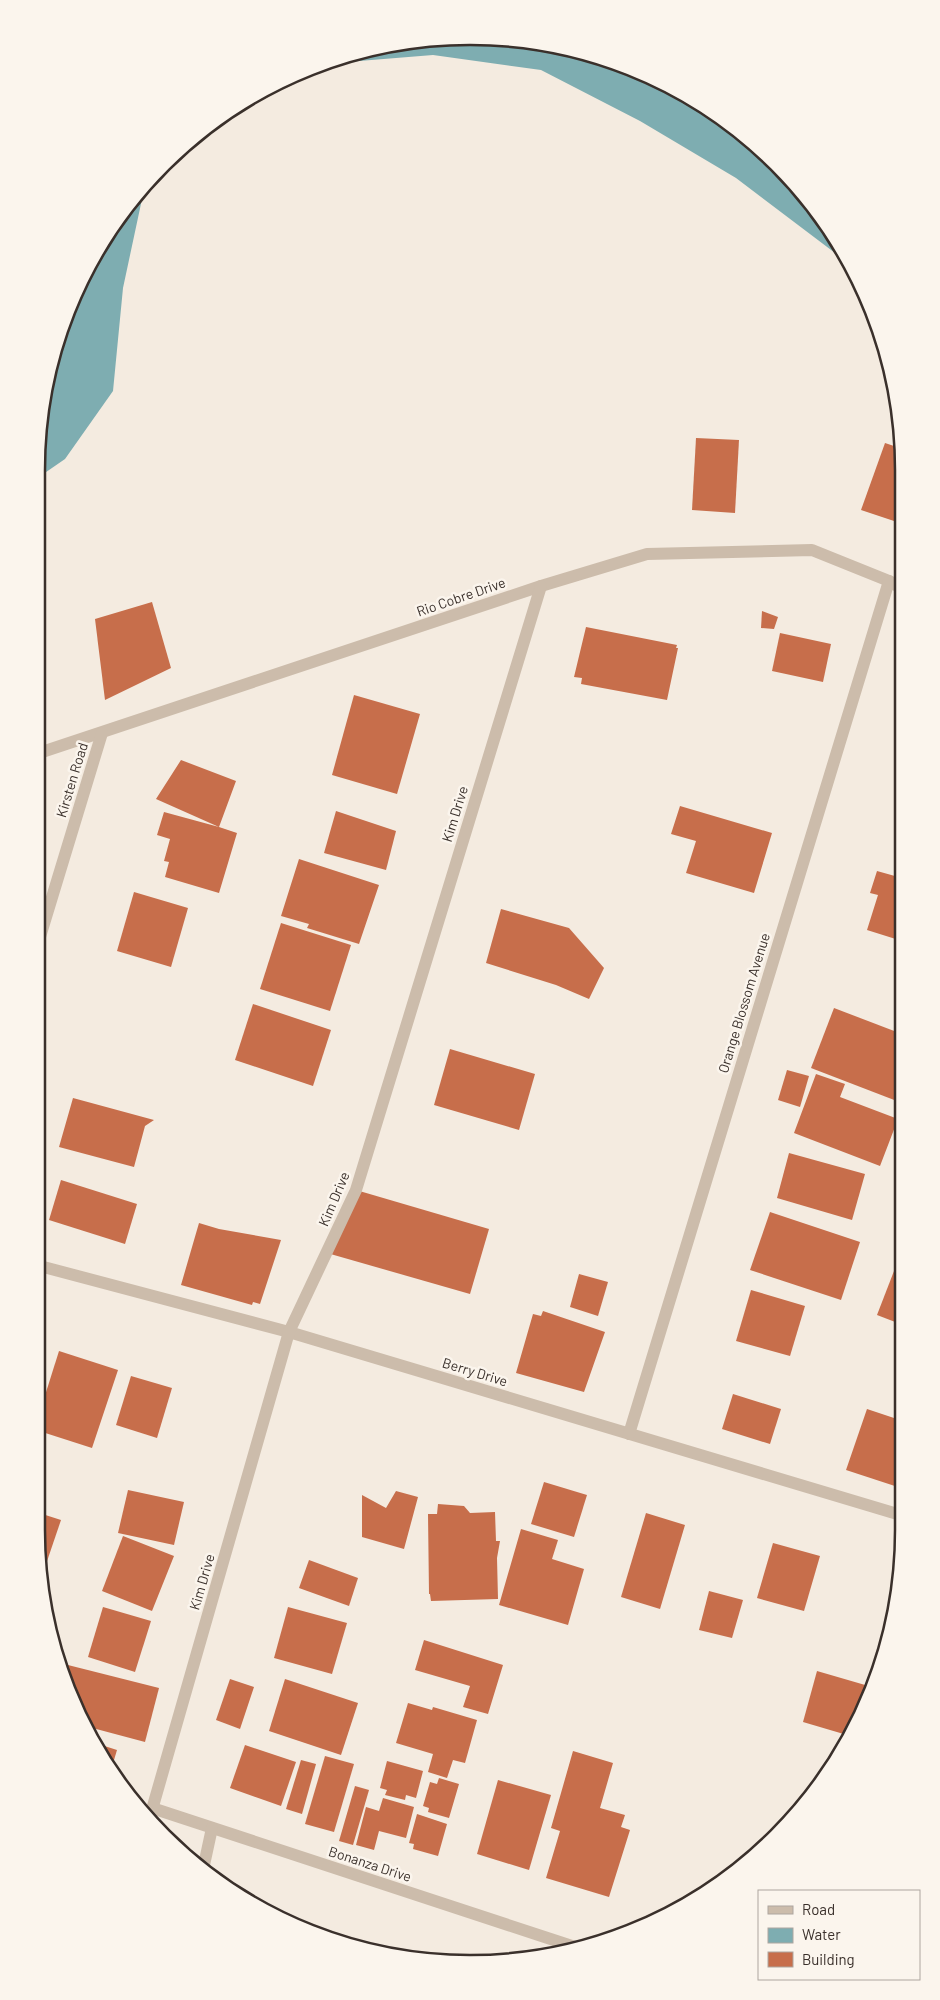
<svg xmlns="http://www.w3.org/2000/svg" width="940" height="2000" font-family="Barlow,sans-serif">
  <rect width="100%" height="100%" fill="#f4ebe0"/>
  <g fill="#7eadb1">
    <polygon points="470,36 554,45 636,69 734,126 814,206 847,262 736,178 640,121 541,70 433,55 322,64 385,45"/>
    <polygon points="145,185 123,288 113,391 65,459 36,479 45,386 69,304 109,229"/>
  </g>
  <g fill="#c76e4b">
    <polygon points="696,438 739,440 735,513 692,510"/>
    <polygon points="885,443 900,448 900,523 861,510"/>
    <polygon points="152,602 171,668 105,700 95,619"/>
    <polygon points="762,611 778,617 774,629 761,628"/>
    <polygon points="586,627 677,645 676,648 678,648 667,700 581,684 582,678 574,677"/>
    <polygon points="780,633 831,644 823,682 772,671"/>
    <polygon points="354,695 420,714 397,794 332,775"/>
    <polygon points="36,696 38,696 39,711 36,711"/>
    <polygon points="181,760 236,781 219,827 237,833 219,893 165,877 169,862 164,861 170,839 157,835 164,812 219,827 156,799"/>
    <polygon points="680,806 772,833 754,893 686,873 696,841 671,834"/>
    <polygon points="336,811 396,831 386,870 324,853"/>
    <polygon points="299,859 379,885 359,944 307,928 309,924 281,916"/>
    <polygon points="877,871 902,878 902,941 867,930 878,895 870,893"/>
    <polygon points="134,892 188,908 171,967 117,951"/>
    <polygon points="501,909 569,928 604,968 589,999 556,985 486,963"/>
    <polygon points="281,923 351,945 330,1011 260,989"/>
    <polygon points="253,1004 331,1030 313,1086 235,1060"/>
    <polygon points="834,1008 902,1034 902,1103 811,1068"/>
    <polygon points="450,1049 535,1074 519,1130 434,1105"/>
    <polygon points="787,1070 809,1076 800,1107 778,1100"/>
    <polygon points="816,1074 845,1084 840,1097 898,1119 880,1166 794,1133"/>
    <polygon points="73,1098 154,1120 145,1126 134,1167 59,1147"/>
    <polygon points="789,1153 865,1174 852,1220 777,1198"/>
    <polygon points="61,1180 137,1204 125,1244 49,1220"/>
    <polygon points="356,1190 489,1229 470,1294 327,1253"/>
    <polygon points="770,1212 860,1242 841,1300 750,1270"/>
    <polygon points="199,1223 219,1229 281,1240 260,1304 253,1302 252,1305 181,1285"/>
    <polygon points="899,1258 903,1259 903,1325 877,1315"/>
    <polygon points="579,1274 608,1282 598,1316 570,1307"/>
    <polygon points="751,1290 805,1306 790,1356 736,1341"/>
    <polygon points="543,1311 605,1332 584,1392 516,1373 533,1314 541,1316"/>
    <polygon points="59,1351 118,1370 92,1448 36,1430 36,1424"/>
    <polygon points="131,1376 172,1388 157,1438 116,1425"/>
    <polygon points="733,1394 781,1409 770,1444 722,1429"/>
    <polygon points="867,1409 903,1421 904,1489 846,1470"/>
    <polygon points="544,1482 587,1495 574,1537 531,1524"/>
    <polygon points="128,1490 184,1502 174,1545 118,1533"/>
    <polygon points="396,1491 418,1497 404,1549 362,1537 362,1495 386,1508"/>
    <polygon points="438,1504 464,1506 470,1513 495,1512 496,1541 500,1541 497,1558 498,1599 431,1601 430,1594 429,1594 428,1514 437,1514"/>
    <polygon points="36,1512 61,1520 43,1573 36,1530"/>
    <polygon points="646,1513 685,1525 660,1609 621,1597"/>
    <polygon points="521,1529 558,1540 552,1559 584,1569 568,1625 499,1605"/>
    <polygon points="123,1536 174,1556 152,1611 102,1591"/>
    <polygon points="773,1543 820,1556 804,1611 757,1598"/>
    <polygon points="309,1560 358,1578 349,1606 299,1588"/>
    <polygon points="709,1591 743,1600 732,1638 699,1630"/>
    <polygon points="103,1607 151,1621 135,1672 88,1657"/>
    <polygon points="288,1607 347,1623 332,1674 274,1658"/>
    <polygon points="424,1640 503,1665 488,1714 463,1707 470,1686 415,1670"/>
    <polygon points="60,1663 159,1688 145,1742 85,1726 59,1670"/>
    <polygon points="817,1671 872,1687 869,1699 847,1735 803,1722"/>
    <polygon points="230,1679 254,1687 240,1729 216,1720"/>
    <polygon points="285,1679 358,1703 341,1755 269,1731"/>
    <polygon points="408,1703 432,1710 433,1707 477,1720 465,1763 453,1760 447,1778 428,1772 433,1754 396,1743"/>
    <polygon points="92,1742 117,1750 111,1770 94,1747"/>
    <polygon points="245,1745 296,1762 281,1806 230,1788"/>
    <polygon points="573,1751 613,1763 600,1808 625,1815 621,1827 630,1830 609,1897 546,1878 560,1831 551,1828"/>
    <polygon points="325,1756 354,1764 334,1832 305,1824"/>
    <polygon points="301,1760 316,1764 302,1814 286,1809"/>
    <polygon points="387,1761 423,1771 416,1798 406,1795 405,1800 385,1795 387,1790 380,1788"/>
    <polygon points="439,1778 459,1784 449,1818 428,1812 429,1808 423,1806 430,1782 437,1784"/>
    <polygon points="498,1780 551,1795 529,1870 477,1854"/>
    <polygon points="355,1786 369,1790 353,1845 339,1841"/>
    <polygon points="383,1798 414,1807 406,1838 379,1831 374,1850 356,1845 366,1807 379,1811"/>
    <polygon points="417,1814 447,1824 438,1856 413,1849 414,1844 409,1843"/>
  </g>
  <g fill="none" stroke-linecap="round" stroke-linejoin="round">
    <g stroke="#ccbcab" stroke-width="12">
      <polyline points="36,754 541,586 647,554 812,550 889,581 901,588"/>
      <polyline points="36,950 102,733"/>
      <polyline points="36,1265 289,1332 904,1516"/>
      <polyline points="629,1434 889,581"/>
      <polyline points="152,1808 578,1948"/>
      <polyline points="149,1820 289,1332 356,1190 541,586"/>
      <polyline points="204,1865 212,1828"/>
    </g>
  </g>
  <g text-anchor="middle" stroke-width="5" stroke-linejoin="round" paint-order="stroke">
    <g font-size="14" fill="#3a302b" stroke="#fbf5ed">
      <text transform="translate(461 597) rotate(-19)" y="5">Rio Cobre Drive</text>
      <text transform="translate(72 780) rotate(-73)" y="5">Kirsten Road</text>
      <text transform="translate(455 814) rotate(-73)" y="5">Kim Drive</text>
      <text transform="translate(744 1003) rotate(-73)" y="5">Orange Blossom Avenue</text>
      <text transform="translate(334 1199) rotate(-67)" y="5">Kim Drive</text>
      <text transform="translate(475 1372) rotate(17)" y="5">Berry Drive</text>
      <text transform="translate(202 1582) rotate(-74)" y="5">Kim Drive</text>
      <text transform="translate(370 1864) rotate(18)" y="5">Bonanza Drive</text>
    </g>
  </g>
  <path d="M0 0H940V2000H0ZM470 45H470A425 425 0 0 1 895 470V1530A425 425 0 0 1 470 1955H470A425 425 0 0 1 45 1530V470A425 425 0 0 1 470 45Z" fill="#fbf5ed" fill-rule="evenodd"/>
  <path fill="none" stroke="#3a302b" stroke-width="2.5" d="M470 45H470A425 425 0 0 1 895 470V1530A425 425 0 0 1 470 1955H470A425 425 0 0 1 45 1530V470A425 425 0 0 1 470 45Z"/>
  <rect x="758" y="1890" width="162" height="90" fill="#fbf5ed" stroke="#aea69f"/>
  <rect x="768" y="1906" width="25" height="8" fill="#ccbcab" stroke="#aea69f"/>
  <text x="802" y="1915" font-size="15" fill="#3a302b">Road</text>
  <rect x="768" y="1928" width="25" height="15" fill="#7eadb1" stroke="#aea69f"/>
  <text x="802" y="1940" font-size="15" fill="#3a302b">Water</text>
  <rect x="768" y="1952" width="25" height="15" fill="#c76e4b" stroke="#aea69f"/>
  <text x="802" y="1965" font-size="15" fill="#3a302b">Building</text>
</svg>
